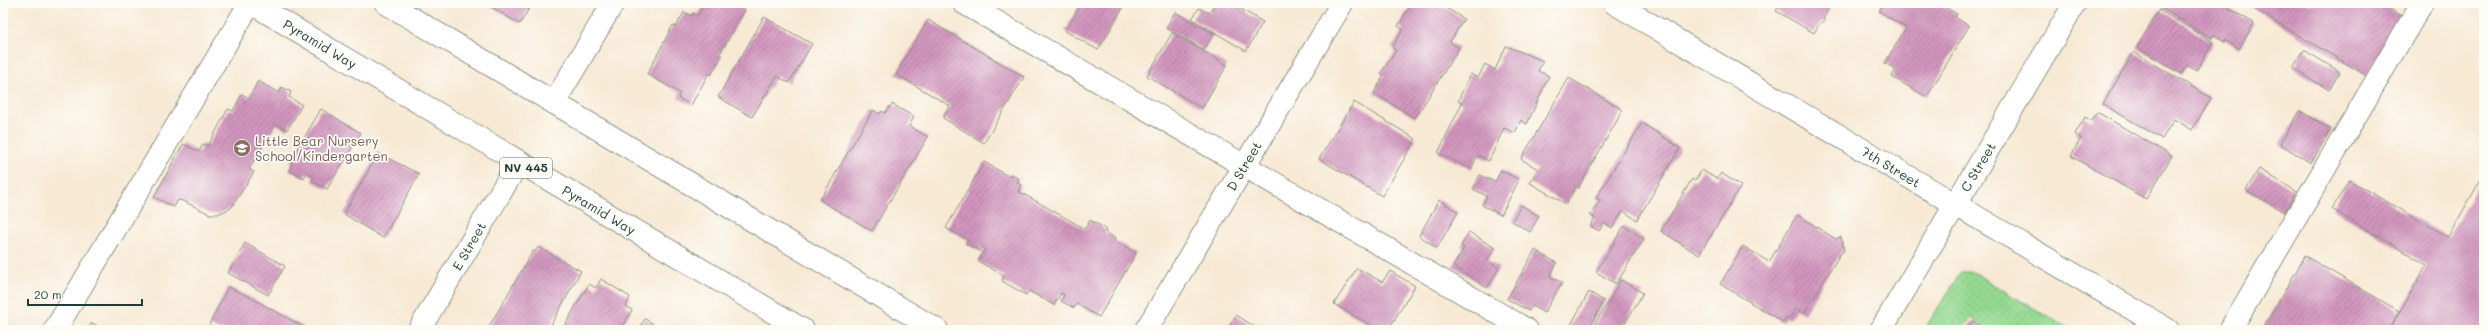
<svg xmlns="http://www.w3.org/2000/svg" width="2487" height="333" font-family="Mali,sans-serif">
  <defs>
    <pattern id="grass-dots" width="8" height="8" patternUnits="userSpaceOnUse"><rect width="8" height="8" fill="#95d991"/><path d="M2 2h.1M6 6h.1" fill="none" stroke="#80bb7e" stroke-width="1.8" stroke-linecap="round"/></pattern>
    <pattern id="building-hatch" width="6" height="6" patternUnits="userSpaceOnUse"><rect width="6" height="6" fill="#d195bd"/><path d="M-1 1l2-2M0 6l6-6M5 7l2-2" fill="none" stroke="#a97b9a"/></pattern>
  </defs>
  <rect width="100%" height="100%" fill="#fdfcf7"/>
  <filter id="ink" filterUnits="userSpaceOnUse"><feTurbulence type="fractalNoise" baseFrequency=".025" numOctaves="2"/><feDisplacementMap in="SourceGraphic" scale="8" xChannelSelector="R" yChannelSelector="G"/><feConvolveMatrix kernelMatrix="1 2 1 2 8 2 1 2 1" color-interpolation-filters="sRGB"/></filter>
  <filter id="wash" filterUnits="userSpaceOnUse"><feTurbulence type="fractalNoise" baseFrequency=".012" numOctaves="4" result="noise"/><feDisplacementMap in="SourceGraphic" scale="16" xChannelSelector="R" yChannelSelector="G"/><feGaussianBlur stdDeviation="0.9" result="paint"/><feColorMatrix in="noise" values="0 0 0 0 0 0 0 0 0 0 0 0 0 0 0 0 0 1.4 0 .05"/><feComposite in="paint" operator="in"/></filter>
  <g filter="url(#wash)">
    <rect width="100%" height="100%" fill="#f7e9d4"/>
    <polygon fill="url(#grass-dots)" stroke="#5a8b62" points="1961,272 1972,272 2071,330 1984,330 1972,318 1960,330 1924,330"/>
    <g id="blocks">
      <g fill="url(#building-hatch)">
        <polygon points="489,3 532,3 520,24 488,5"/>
        <polygon points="705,3 732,3 745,10 719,55 722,56 711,75 709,73 691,105 678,98 680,93 647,74 673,25 676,27 684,12 692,16 693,13 698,15"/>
        <polygon points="1081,3 1119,3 1124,6 1098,50 1065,31"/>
        <polygon points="1215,3 1231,3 1263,22 1246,51 1192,19 1199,8 1209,13"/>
        <polygon points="1412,3 1425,3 1435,9 1438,3 1464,19 1450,42 1459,48 1415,118 1374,93 1384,75 1381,73 1396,50 1392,48 1403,29 1398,26"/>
        <polygon points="1781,3 1832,3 1823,19 1825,21 1820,23 1814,33 1776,11"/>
        <polygon points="1883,3 1938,3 1957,14 1955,17 1969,26 1928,95 1925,96 1892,77 1896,69 1885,63 1906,28 1879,11"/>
        <polygon points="2164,3 2229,3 2228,8 2254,23 2239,49 2225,40 2224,42 2214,34 2211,38 2161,8"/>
        <polygon points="2244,3 2380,3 2402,16 2367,76"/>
        <polygon points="2159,10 2213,42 2196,71 2187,65 2182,74 2137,47"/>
        <polygon points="1175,12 1214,34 1204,50 1166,28"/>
        <polygon points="764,17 812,44 789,83 777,76 752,117 718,97"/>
        <polygon points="928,20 1024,77 984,143 943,118 950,106 896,74"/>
        <polygon points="1172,33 1227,65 1202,108 1147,76"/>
        <polygon points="1506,46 1543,61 1538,71 1549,76 1527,124 1521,120 1515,133 1504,128 1489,161 1478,155 1471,169 1438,153 1462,103 1458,101 1470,74 1478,78 1485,64 1495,70"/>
        <polygon points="2304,50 2340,72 2329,90 2293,68"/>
        <polygon points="2134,52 2211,98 2192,130 2174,119 2162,139 2103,104"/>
        <polygon points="1569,78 1623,110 1578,188 1576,187 1566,204 1530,183 1538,169 1521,159"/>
        <polygon points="258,81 279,93 282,87 291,92 289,97 302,105 287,130 276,124 249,169 254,172 231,208 218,214 210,214 183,201 178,200 174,207 154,197 183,144 199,152 203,144 208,146 228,109 233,111 242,94 249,98"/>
        <polygon points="1354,102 1416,139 1382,196 1319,159"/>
        <polygon points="892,104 914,117 909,126 928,137 872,231 820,200 873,110 880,114 882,111 885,113"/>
        <polygon points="321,109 361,133 327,189 312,181 314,177 307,173 304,178 289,170 292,164 290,162"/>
        <polygon points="2300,111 2331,129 2311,163 2280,144"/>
        <polygon points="2097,112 2172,156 2146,199 2071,156 2081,138 2075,134 2085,117 2092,121"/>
        <polygon points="1642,123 1680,148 1637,220 1623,211 1612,228 1604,223 1599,231 1590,226 1595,218 1590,215 1600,200 1596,198"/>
        <polygon points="378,153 419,174 383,238 344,214"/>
        <polygon points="984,162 1008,176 1010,174 1019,179 1017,182 1021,185 1018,191 1085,229 1090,220 1106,229 1105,232 1115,238 1114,240 1136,253 1099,317 1077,304 1074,308 1061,301 1064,295 1061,293 1054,305 1029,291 1026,295 1002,281 1004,276 978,261 985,249 982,247 980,251 966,244 968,240 946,228"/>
        <polygon points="2259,169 2296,191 2285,212 2246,190"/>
        <polygon points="1501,170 1519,180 1501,215 1482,205 1487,196 1473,189 1480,175 1495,182"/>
        <polygon points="1702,170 1717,179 1721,173 1741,186 1699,255 1661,231 1692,179 1695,181"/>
        <polygon points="2484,174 2484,330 2455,330 2449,327 2447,330 2389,330 2427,265 2332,209 2349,180 2448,237"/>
        <polygon points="1439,200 1458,212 1437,248 1419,236"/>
        <polygon points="1521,205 1539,216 1530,232 1512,221"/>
        <polygon points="1797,215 1836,239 1841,237 1844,251 1840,254 1804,314 1796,309 1789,319 1786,317 1783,322 1720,284 1743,246 1769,262"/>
        <polygon points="1624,226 1644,239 1616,284 1596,272"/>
        <polygon points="1469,232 1495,248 1487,260 1499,268 1487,288 1453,266 1464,248 1461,246"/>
        <polygon points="245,243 285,266 268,295 228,273"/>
        <polygon points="538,247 581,271 548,330 487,330 533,251 535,252"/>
        <polygon points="1535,250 1557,263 1550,276 1562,283 1544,313 1532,306 1529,311 1507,299"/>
        <polygon points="2305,256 2399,311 2388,330 2262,330"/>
        <polygon points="1357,268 1382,282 1390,271 1415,286 1388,330 1379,330 1334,304"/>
        <polygon points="601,279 630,297 626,306 632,310 620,330 616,327 614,330 562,330 589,284 596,288"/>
        <polygon points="1621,280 1643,293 1621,330 1591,330"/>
        <polygon points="228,287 248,296 309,330 219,330 209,325"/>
        <polygon points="1589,292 1604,301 1588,330 1568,330"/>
        <polygon points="1236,315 1254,326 1252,330 1227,330"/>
        <polygon points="645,319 663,330 638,330"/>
        <polygon points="1973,321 1983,330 1965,330"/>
        <polygon points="92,323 104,330 87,330"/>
      </g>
    </g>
  </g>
  <g filter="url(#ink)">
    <use href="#blocks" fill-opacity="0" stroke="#8b9384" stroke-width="1"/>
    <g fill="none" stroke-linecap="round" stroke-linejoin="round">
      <defs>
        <g id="service">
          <polyline points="964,3 1527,330"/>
          <polyline points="55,330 250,3"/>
          <polyline points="2230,330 2422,3"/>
        </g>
        <g id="minor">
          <polyline points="1614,3 2168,330"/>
          <polyline points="554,103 613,3"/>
          <polyline points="419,330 518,163"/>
          <polyline points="1146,330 1342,3"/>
          <polyline points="1881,330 2075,3"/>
        </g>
        <g id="primary">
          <polyline points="251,3 803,330"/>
          <polyline points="386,3 937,330"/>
        </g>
      </defs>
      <use href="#service" stroke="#8b9384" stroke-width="24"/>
      <use href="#minor" stroke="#8b9384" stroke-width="24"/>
      <use href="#primary" stroke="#8b9384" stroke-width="24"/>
      <use href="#service" stroke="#fff" stroke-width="22"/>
      <use href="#minor" stroke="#fff" stroke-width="22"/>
      <use href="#primary" stroke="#fff" stroke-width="22"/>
    </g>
  </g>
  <defs>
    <symbol id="school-disc" viewBox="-11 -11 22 22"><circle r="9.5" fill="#8d6e63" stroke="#fdfcf7"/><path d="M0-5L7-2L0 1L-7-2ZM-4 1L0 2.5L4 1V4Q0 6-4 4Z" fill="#fff"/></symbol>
  </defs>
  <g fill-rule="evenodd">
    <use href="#school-disc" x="232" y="138" width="20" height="20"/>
  </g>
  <g text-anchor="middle" stroke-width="3.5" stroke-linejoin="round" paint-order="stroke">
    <rect fill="#fdfcf7" stroke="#62766e" stroke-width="1" x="500" y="158" width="52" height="20" rx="3"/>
    <g font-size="12" font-weight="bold" fill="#1f3d34">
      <text x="526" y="172">NV 445</text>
    </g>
    <g font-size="13" fill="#1f3d34" stroke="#fdfcf7">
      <text transform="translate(320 44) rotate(31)" y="5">Pyramid Way</text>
      <text transform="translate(1244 166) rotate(-59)" y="5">D Street</text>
      <text transform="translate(1891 167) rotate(31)" y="5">7th Street</text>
      <text transform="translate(1978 167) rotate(-59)" y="5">C Street</text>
      <text transform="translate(599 210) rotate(31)" y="5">Pyramid Way</text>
      <text transform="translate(469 246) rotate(-60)" y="5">E Street</text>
    </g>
    <g font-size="13" fill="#785e54" stroke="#fdfcf7" text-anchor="start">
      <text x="255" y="146">Little Bear Nursery<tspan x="255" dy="15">School/Kindergarten</tspan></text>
    </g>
  </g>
  <rect width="2487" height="333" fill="none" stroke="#fdfcf7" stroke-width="16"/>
  <path d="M28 299v6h114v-6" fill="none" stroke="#1f3d34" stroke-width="2"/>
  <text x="34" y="299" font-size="12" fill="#1f3d34" stroke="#fdfcf7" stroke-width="3" paint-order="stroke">20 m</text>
</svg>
